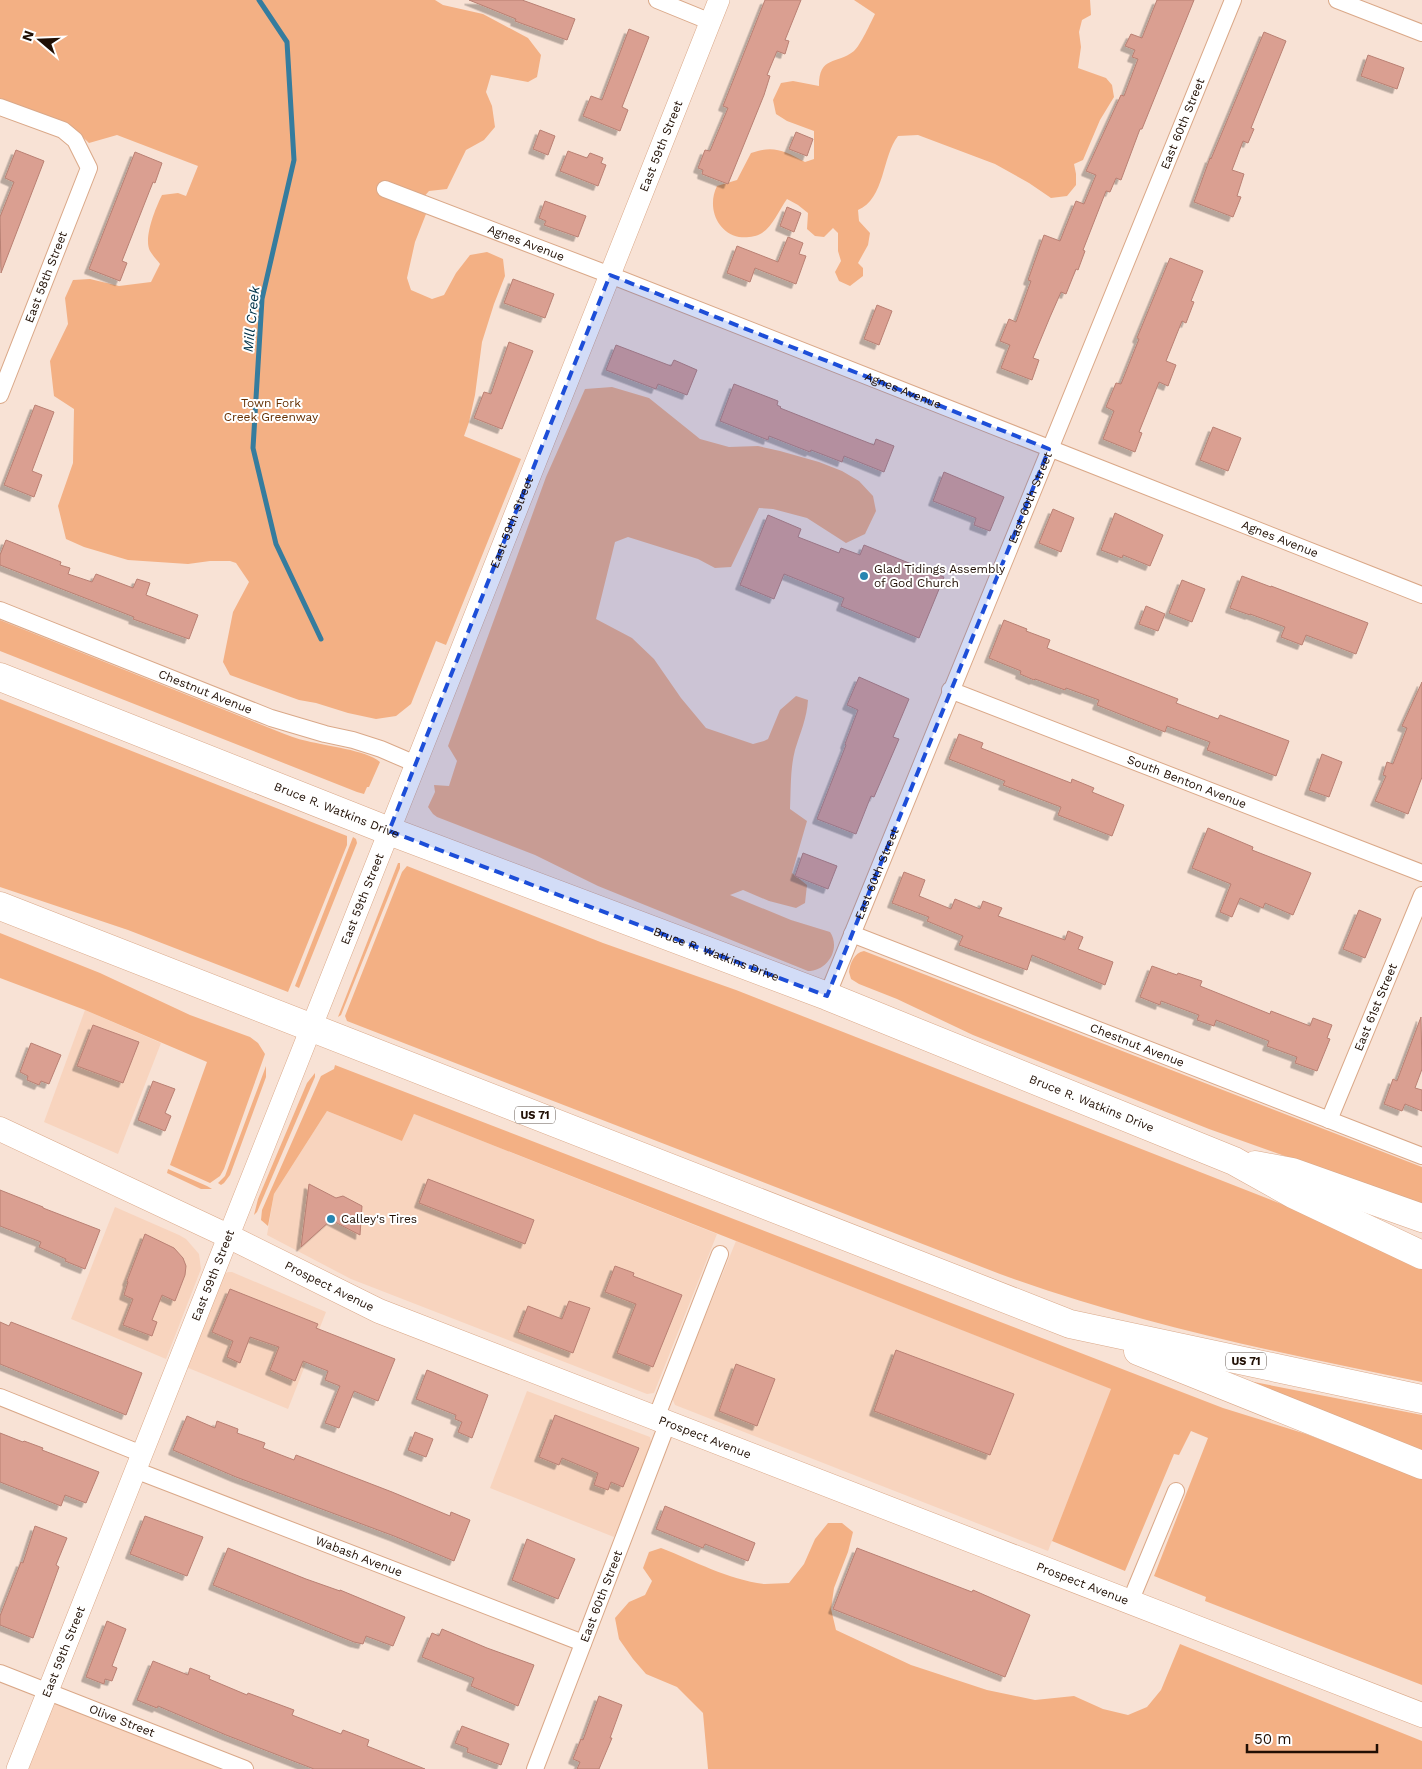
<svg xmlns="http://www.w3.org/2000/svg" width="1422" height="1769" font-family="'Work Sans',sans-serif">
  <defs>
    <filter id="shadow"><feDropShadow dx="-4.5" dy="4.5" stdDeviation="0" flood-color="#0004"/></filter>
  </defs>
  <rect width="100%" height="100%" fill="#f8e2d5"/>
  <g fill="#f8d4be">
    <polygon points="85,1010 161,1043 118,1154 44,1122"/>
    <polygon points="327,1111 402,1141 414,1114 717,1234 654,1393 647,1394 351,1279 267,1235 274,1194"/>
    <polygon points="115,1207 179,1235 186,1239 199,1254 201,1269 166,1359 71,1319"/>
    <polygon points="736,1241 1112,1389 1048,1551 675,1405 672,1398"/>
    <polygon points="228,1272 232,1272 326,1312 288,1409 186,1367 224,1274"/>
    <polygon points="527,1391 650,1437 652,1446 614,1537 490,1488"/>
    <polygon points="49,1699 225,1769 22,1769"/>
  </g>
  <g fill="#f3b084">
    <path d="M0,0H435L443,5L483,14L528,38L541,55L537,77L528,82L491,75L486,92L492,106L495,127L484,140L466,150L447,189L429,191L414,208L426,214L415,242L407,278L411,290L432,299L444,295L456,273L470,255L487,252L503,259L505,276L494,304L482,342L475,395L469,422L464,436L521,459L446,645L436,641L411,704L396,716L376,719L348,713L316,703L299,700L230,675L223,662L233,612L249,582L236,563L230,561H210L188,564L128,560L84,547L66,539L58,506L73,463L74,409L54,396L50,361L68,324L65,298L73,280L90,279L119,286L151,282L160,264C157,260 153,256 150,251C143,238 156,207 162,195L178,193L186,196L198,166L117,135L89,143L71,126L0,98Z"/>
    <path d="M854,0H1090L1091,15L1082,20L1079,32L1081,47L1078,68L1106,78L1112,85L1114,97L1100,120L1083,160L1074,164L1076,174V185L1067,196L1051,198L1029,183L995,164L918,135L898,136C882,156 885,199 858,210L859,221L870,233L868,245L858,263L863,268V276L850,286L839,281L835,272L841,261L838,251V233L833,228L824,237L815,236L807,229L808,213L798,205L787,199C779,210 773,226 762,233C756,237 746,238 739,237C716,232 707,206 717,186L737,180L751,153C774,145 784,151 805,162L814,159V131L787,121L776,114L773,100L781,83L793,81L819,86C819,55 837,65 854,51C860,46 871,22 875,14Z"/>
    <path d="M612,387L649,398L700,439L729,447L758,446L780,451L819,462L842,471L859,481L873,496L876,511L865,534L846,543L807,518L773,509L759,508L731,567L715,568L698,559L628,537L615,542L596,619L632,638L654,659L681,698L706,728L753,744L764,741L768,739L780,710L796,696L808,700C807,718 800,733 795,750C790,769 791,790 790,809L807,821L792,873L807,885L805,903L796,908L769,901L743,890L730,895L791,920L830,932C841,948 828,971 808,971L598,886L535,855L437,817L433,814L428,807L435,792L434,785L449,786L457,761L448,746L546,477L585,389Z"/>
    <path d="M0,620L277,731C287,735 297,739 307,741C326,746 366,750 380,762L369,787H367L364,794L357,792L0,651Z"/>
    <polygon points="0,699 347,836 347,845 288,992 128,930 0,887"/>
    <polygon points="353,837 356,839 357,843 299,988 295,986"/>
    <polygon points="398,863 400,863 400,868 341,1015 338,1017"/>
    <path d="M407,866L603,943L736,990L1019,1101L1294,1209L1422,1265V1382C1279,1353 1137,1324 1000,1274L347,1021L345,1016L402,872Z"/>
    <polygon points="0,933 100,973 190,1015 250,1037 258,1043 265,1054 224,1169 220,1176 210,1183 170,1165 207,1062 85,1010 0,978"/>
    <path d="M864,951L1422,1167V1205L1209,1129L973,1035L897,999L859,984L851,979L849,972C850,963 854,953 864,951Z"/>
    <polygon points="335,1065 1223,1408 1306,1434 1422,1479 1422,1685 1205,1601 1206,1597 1154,1576 1208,1438 1191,1431 1179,1455 1174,1454 1125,1571 1052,1541 1111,1389 414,1114 402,1141 327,1111 274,1194 268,1226 261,1220 262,1210 321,1076 334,1069"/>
    <polygon points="266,1066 266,1077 230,1175 224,1183 221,1185 218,1183 225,1176"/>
    <polygon points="315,1073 315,1077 257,1212 254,1215 258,1199 307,1083"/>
    <polygon points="168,1169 207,1186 212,1189 201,1189 167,1173"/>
    <polygon points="1249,1381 1422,1415 1422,1453"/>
    <path d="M828,1523H842L853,1532L848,1552L834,1588L831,1609L836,1630L911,1665L987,1690L1035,1700L1074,1696L1103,1709L1128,1715L1147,1707L1161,1690L1180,1644L1422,1741V1769H708L703,1713L677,1687L646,1674L633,1659L619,1639L615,1618L629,1602L645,1595L652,1581L643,1568L649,1552L661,1548C695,1561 728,1580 765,1584C773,1584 781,1583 789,1583L804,1564L815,1539Z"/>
  </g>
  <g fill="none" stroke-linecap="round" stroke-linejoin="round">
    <polyline stroke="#357c9e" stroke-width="5" points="259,0 287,42 294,160 262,299 253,448 276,544 321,639"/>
  </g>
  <g fill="#da9f91" stroke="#b98073" filter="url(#shadow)">
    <polygon points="469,0 522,0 575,19 567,40 515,21 516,19"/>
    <polygon points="765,0 801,0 785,40 789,41 785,54 777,51 767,75 770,76 764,95 728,184 702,174 703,170 698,168 705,150 710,151 728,108 723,106"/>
    <polygon points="1157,0 1194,0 1142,129 1140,129 1121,180 1116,178 1110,192 1106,191 1083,250 1085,251 1078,270 1076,269 1066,294 1061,292 1050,317 1033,358 1039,360 1032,380 1001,368 1010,345 1000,341 1009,319 1016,322 1031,281 1028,280 1044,235 1060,241 1076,201 1084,204 1096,175 1086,171 1121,95 1124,96 1138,59 1132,57 1135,50 1125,46 1131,34 1142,38"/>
    <polygon points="629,29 649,37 622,107 628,110 620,131 583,116 591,96 602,100"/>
    <polygon points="1264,32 1286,41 1251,128 1254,129 1248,143 1243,141 1232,170 1244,174 1237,196 1241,197 1233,217 1194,202 1210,158 1211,159"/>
    <polygon points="1368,55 1404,68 1397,89 1361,76"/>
    <polygon points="540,130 555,136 548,155 533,149"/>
    <polygon points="796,132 813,139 807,156 789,149"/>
    <polygon points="16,150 44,161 1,273 0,217 14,182 5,178"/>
    <polygon points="568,151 587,158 590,153 603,158 601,163 606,165 598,186 560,171"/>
    <polygon points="135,152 162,163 155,183 153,182 122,261 127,263 120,281 89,269"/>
    <polygon points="545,201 586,216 578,237 544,225 546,221 539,218"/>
    <polygon points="787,207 801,213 794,232 780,226"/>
    <polygon points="788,237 803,243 799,254 806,256 796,284 755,268 750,282 727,273 737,246 778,262"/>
    <polygon points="1170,258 1203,271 1191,301 1194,302 1186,323 1182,321 1166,361 1176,365 1168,386 1159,382 1139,432 1142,433 1135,452 1103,439 1114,411 1106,407 1116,383 1121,384 1139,339 1137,338"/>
    <polygon points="513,279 554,294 545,318 504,303"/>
    <polygon points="877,305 892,311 879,345 864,339"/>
    <polygon points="509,342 533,351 502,429 474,418 484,392 491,394"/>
    <polygon points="616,345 671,366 674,360 697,370 687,395 658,384 656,389 606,370"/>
    <polygon points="734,384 778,401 777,405 781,407 780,408 828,427 874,445 876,439 894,446 884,472 844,456 842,462 811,450 810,452 769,436 768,440 720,421"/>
    <polygon points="35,405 54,412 32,471 42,475 34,497 4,485"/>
    <polygon points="1213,427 1241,438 1228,471 1200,460"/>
    <polygon points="944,472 1004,497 990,531 974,525 976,518 933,501"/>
    <polygon points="1053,509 1074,518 1061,552 1039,543"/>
    <polygon points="1115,513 1163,535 1150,566 1123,555 1122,558 1101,550"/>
    <polygon points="768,515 801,529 798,537 839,553 841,548 860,555 864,545 944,577 919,638 841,606 844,598 784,574 774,599 740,585"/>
    <polygon points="6,540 61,562 60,565 70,568 68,574 92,582 96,574 133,588 137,579 150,583 146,595 198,615 189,639 133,619 134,617 0,565 0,555"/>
    <polygon points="1242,576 1271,587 1271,586 1368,623 1356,654 1306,635 1302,645 1281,637 1285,627 1250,614 1250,615 1230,608"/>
    <polygon points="1182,580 1205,589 1192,622 1169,613"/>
    <polygon points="1146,606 1165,614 1158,631 1139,624"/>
    <polygon points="1004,620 1027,629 1026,631 1050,640 1047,648 1178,699 1176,703 1218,719 1220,715 1289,741 1276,776 1207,750 1210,742 1167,726 1165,732 1097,705 1099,700 1066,688 1065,690 1035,679 1034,680 1020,674 1021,671 989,658"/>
    <polygon points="859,677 909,699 893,737 899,739 874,797 871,796 856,834 817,819 846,745 845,744 858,710 847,705"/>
    <polygon points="1422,682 1422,777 1408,814 1375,801 1386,776 1383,775 1387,762 1393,764 1407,728 1402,726"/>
    <polygon points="959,734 983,743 981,748 1071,783 1072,779 1094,788 1092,792 1124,805 1112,836 1058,815 1061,807 1003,785 1005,781 949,759"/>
    <polygon points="1322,754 1342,762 1329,797 1309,790"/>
    <polygon points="1208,828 1253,847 1252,850 1311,873 1293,915 1265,903 1263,908 1240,898 1232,917 1220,912 1231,884 1192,868"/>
    <polygon points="803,853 837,866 828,889 795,876"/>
    <polygon points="904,872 925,880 919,896 951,909 955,899 980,909 983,901 1002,908 998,916 1065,940 1068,931 1083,937 1078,949 1113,962 1105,985 1032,955 1027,970 959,945 963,936 927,921 929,917 892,903"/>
    <polygon points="1359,910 1381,919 1365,958 1343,949"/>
    <polygon points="1152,966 1177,975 1178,973 1202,981 1200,986 1270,1014 1271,1011 1310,1026 1313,1018 1332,1025 1327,1038 1330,1039 1317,1071 1295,1063 1297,1057 1267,1046 1269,1041 1216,1020 1214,1026 1197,1020 1199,1015 1161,1001 1160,1005 1140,997"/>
    <polygon points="1421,1017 1422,1069 1415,1088 1422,1090 1422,1111 1405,1104 1402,1111 1384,1104 1393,1079 1397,1081"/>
    <polygon points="93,1025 139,1042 123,1083 77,1066"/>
    <polygon points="31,1043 61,1055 49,1084 41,1081 39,1085 27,1080 28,1076 20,1072"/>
    <polygon points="153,1081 175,1089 165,1113 171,1116 165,1131 138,1120"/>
    <polygon points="428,1179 534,1220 525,1244 419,1203"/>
    <polygon points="309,1184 336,1198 343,1196 362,1206 360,1235 331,1220 301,1247"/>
    <polygon points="0,1190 43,1207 43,1208 100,1230 85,1269 65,1261 66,1259 39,1247 41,1242 0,1226"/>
    <polygon points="145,1234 174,1248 183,1258 186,1266 185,1275 175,1301 162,1295 152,1320 157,1322 152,1336 123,1325 133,1299 124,1295 128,1282 127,1281"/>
    <polygon points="615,1266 634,1273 633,1276 682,1295 653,1367 617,1353 636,1304 605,1292"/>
    <polygon points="230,1289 318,1324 316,1328 395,1359 378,1401 354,1391 339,1428 325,1423 340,1386 325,1380 328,1371 303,1361 295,1381 270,1370 279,1347 250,1337 240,1363 227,1357 233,1341 212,1332"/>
    <polygon points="569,1301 590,1308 573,1353 518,1332 528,1306 562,1319"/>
    <polygon points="0,1322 9,1326 11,1322 142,1373 126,1415 0,1364"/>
    <polygon points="896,1350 1014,1394 990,1455 874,1411"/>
    <polygon points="736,1364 775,1379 757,1426 719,1411"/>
    <polygon points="427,1370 488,1395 472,1438 458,1432 462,1422 455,1419 456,1415 416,1399"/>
    <polygon points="555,1415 639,1448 623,1487 611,1482 608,1490 594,1485 598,1473 562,1458 559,1465 539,1457"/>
    <polygon points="187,1416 215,1428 217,1421 238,1429 237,1433 265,1443 263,1448 294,1460 296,1455 392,1492 450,1516 451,1512 470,1520 454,1561 394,1536 236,1477 173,1450"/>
    <polygon points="415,1432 433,1439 426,1457 408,1450"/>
    <polygon points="0,1433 23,1442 24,1441 43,1448 42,1450 99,1472 86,1503 65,1495 61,1506 0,1482"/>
    <polygon points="665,1506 755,1543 748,1561 705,1544 703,1548 656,1529"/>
    <polygon points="145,1516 203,1537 187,1576 130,1554"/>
    <polygon points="35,1526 67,1538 56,1565 59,1567 33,1638 0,1625 0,1616 21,1562 23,1563"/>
    <polygon points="527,1539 575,1559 558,1599 512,1580"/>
    <polygon points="228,1548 306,1579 340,1591 340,1590 405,1617 393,1646 366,1636 363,1644 354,1642 213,1585"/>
    <polygon points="857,1548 972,1592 973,1590 1030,1615 1005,1677 833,1609"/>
    <polygon points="107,1621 126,1629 112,1666 117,1668 112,1681 105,1679 104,1684 86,1677"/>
    <polygon points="442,1629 487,1648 534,1665 518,1706 471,1686 474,1678 422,1657 432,1633 439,1636"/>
    <polygon points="153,1661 188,1675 190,1668 210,1676 209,1679 247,1695 248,1693 294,1710 292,1715 341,1734 343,1730 369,1740 367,1746 425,1769 314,1769 226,1735 158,1706 157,1708 137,1700"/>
    <polygon points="599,1696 622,1705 610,1738 612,1738 599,1769 577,1769 580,1762 573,1759 581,1739 583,1740"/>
    <polygon points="462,1726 509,1744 501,1765 467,1752 468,1748 455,1743"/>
  </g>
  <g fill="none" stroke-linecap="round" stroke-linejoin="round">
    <defs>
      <g id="minor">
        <polyline points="657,0 711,22"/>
        <polyline points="1337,0 1422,33"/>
        <polyline points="0,107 63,130 75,140 89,168 0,395"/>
        <path id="s1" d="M385,189L610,275L1422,595"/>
        <path id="s2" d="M0,610L271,718L325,734L353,740L381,749L416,764"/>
        <path id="s3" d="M950,690L1422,873"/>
        <path id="s4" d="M852,934L1422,1156"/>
        <path id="s5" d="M827,996L1233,0"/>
        <path id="s6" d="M1329,1120L1422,895"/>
        <polyline points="0,1397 142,1454"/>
        <polyline points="656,1418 720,1254"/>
        <path id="s7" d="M135,1470L583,1643"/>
        <polyline points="1130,1602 1176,1491"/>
        <path id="s8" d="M0,1673L245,1769"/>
        <path id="s9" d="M535,1769L668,1422"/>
      </g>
      <g id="tertiary">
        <path id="s10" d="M17,1769L719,0"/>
      </g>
      <g id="secondary">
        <path id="s11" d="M0,1129L228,1236L379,1311L1422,1715"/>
      </g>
      <g id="trunk">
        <path id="s12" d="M0,677L389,831L827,996L1234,1161L1293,1194L1422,1255"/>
        <polyline points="0,906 1070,1324 1422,1399"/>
        <polyline points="1255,1165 1292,1172 1422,1218"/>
        <polyline points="1138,1351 1422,1465"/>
      </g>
    </defs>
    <use href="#minor" stroke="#daa888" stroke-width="18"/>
    <use href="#tertiary" stroke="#daa888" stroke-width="22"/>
    <use href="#secondary" stroke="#daa888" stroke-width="25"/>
    <use href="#trunk" stroke="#daa888" stroke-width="29"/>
    <use href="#minor" stroke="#fff" stroke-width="16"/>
    <use href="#tertiary" stroke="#fff" stroke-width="21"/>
    <use href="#secondary" stroke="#fff" stroke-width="24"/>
    <use href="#trunk" stroke="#fff" stroke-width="28"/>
  </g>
  <path fill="#1d4ed8" fill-opacity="0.2" stroke="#1d4ed8" stroke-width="4" stroke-dasharray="10 6" stroke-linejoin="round" d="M610,275L1049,449L827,996L389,831Z"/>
  <g fill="#2785b1" stroke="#fff" stroke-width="2">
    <circle cx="864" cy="576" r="5"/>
    <circle cx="331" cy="1219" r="5"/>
  </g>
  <g text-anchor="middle" stroke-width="4" stroke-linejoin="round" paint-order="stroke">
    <g fill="#fff" stroke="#63574f" stroke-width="1">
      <rect x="515" y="1106.5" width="40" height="17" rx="4"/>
      <rect x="1226" y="1352.5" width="40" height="17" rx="4"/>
    </g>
    <g font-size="11" font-weight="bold" fill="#200f04">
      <text x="535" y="1119">US 71</text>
      <text x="1246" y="1365">US 71</text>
    </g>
    <g font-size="12" fill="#200f04" stroke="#fff">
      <text dy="4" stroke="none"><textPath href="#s5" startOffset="942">East 60th Street</textPath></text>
      <text dy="4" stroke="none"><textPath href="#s10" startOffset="1746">East 59th Street</textPath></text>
      <text dy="4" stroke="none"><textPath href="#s1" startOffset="151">Agnes Avenue</textPath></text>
      <text transform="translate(46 277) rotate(-69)" y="4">East 58th Street</text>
      <text dy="4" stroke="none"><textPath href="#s1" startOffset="556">Agnes Avenue</textPath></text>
      <text dy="4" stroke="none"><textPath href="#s5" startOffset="538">East 60th Street</textPath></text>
      <text dy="4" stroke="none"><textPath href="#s10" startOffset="1341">East 59th Street</textPath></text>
      <text dy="4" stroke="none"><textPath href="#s1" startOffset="961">Agnes Avenue</textPath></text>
      <text dy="4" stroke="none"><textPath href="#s2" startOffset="221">Chestnut Avenue</textPath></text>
      <text dy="4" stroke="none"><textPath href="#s3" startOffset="254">South Benton Avenue</textPath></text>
      <text dy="4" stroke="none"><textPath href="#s12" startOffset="362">Bruce R. Watkins Drive</textPath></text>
      <text dy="4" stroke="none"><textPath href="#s5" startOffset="132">East 60th Street</textPath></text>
      <text dy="4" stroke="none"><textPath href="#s10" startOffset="936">East 59th Street</textPath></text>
      <text dy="4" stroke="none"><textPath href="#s12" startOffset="768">Bruce R. Watkins Drive</textPath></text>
      <text dy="4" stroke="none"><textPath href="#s6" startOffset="122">East 61st Street</textPath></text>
      <text dy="4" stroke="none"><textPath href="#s4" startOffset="306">Chestnut Avenue</textPath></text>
      <text dy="4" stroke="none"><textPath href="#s12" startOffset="1172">Bruce R. Watkins Drive</textPath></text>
      <text dy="4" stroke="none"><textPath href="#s10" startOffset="531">East 59th Street</textPath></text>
      <text dy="4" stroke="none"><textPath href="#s11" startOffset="365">Prospect Avenue</textPath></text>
      <text dy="4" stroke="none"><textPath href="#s11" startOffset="770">Prospect Avenue</textPath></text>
      <text dy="4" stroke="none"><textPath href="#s7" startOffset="240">Wabash Avenue</textPath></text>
      <text dy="4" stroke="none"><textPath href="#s11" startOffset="1175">Prospect Avenue</textPath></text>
      <text dy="4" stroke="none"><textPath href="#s9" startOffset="185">East 60th Street</textPath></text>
      <text dy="4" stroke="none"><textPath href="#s10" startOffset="126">East 59th Street</textPath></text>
      <text dy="4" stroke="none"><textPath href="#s8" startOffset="131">Olive Street</textPath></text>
    </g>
    <g font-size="12" fill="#632e00" stroke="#fff">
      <text x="271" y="407">Town Fork<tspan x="271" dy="14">Creek Greenway</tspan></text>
    </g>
    <g font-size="12" fill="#200f04" stroke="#fff" text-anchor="start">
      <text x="874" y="573">Glad Tidings Assembly<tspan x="874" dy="14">of God Church</tspan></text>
      <text x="341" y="1223">Calley's Tires</text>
    </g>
    <g font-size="14" font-style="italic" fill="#04354b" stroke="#fff">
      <text transform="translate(251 319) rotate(-84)" y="5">Mill Creek</text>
    </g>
  </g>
  <g transform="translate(40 40) rotate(289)" stroke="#ffffff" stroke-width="4" paint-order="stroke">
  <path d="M0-4L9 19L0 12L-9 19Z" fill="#200f04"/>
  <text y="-8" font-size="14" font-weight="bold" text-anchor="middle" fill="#200f04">N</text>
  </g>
  <path d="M1247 1744v8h130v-8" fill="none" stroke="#200f04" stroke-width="2.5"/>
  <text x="1254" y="1744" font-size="15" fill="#200f04" stroke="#ffffff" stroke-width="4" paint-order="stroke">50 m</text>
</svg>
